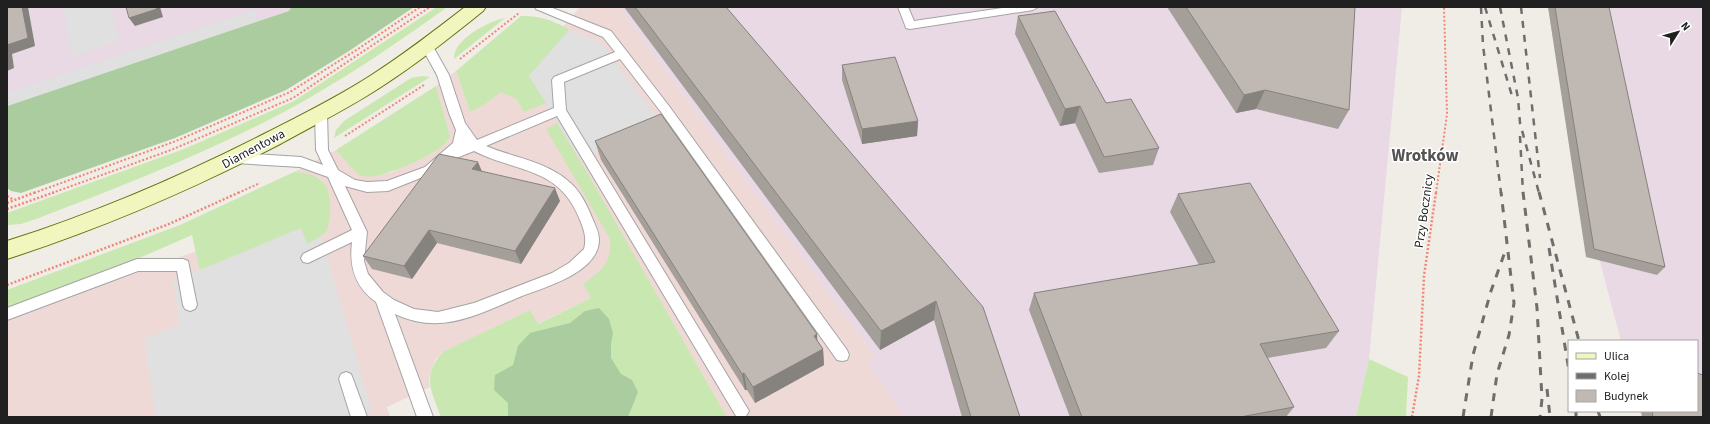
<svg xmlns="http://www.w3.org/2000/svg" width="1710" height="424" font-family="'Source Sans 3',sans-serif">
  <rect width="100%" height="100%" fill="#f0ede7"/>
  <polygon fill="#efd9d7" points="580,7 619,7 876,358 910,417 727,417 633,254 583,284 591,298 537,324 530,310 444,351 435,360 429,378 430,387 387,407 390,417 7,417 7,318 319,208 328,224 330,196 324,183 319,178 304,173 294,172 336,150 360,175 390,173 433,153 444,144 450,136 436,86 456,71 470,112 481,107 501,91 516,99 524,112 542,105 544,107 522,74"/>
  <g fill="#e8d9e5">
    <polygon points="7,7 291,7 289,11 7,106"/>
    <polygon points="619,7 1402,7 1369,359 1356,417 905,417 866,363 876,358"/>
    <polygon points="1548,7 1703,7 1703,417 1641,417 1640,411 1697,411 1697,341 1621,341 1574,164"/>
  </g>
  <g fill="#c9e7b0">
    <path d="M437,7H447C395,45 341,81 284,112C204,154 120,187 36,219L21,224L7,225V213L184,149L294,101Z"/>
    <path d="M521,16C537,15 557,21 569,30L529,76L547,103L524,112L516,99L501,92L481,107L470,112L456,71Z"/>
    <path d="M505,18L454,59C452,40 489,21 505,18Z"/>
    <polygon points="422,76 430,77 334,138 336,130 344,121 411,78"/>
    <path d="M436,86L450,136C447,141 444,145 440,148C427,158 378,181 362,176C355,174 342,156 336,150Z"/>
    <path d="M557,123L585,169L727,417H441C431,390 421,375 444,351L530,310L538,324L591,298L583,284C601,271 612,264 610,239L546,129Z"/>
    <path d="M294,172C333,173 334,199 327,231L315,241L307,245L301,228L200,271L192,235C132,262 70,287 7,307V290L180,225Z"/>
    <polygon points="1369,359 1408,377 1406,417 1356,417"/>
  </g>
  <g fill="#aacc9e">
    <polygon points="291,7 414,7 349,51 286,90 175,138 21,193 11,191 7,188 7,106 289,11"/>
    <polygon points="599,308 609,319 613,333 611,344 611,358 621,374 632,380 638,392 628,417 508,417 508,403 494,390 495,375 513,365 518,346 530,333 570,323 585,311"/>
  </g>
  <g fill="#e0e0e0">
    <polygon points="63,7 111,7 119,41 72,56"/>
    <polygon points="254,10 258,21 7,106 7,93"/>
    <polygon points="569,30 601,43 662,124 580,159 529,76"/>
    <polygon points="301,228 307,244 321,236 372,411 360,417 156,417 144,339 180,324 173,281"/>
  </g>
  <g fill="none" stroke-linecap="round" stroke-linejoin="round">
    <defs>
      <g id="lane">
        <path d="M535,7H550L611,31L669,106L847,350L849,355L847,360L842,361L837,360L661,112L620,59L564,82L566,110L746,406L749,411L746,416H736L557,116L486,146C512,157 544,161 567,180C580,190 587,205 593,220C596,227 599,233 599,240C599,272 546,287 522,296C478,314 442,336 395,314L433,417H417L376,302C355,287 349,267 352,242L308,263L303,262L301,258L303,254L352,230L328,177L300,167L236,163L232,161L230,158L232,155L236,153L301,157L323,165L316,150L315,113L317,110L321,109L325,110L327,113L328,150L338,170L355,180L367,182L387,181L425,167L453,143L456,130L449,113L437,75L421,46L423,43H431L449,75L465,123L477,140L554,108L552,80L554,77L615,52L603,37L536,9ZM474,151C517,173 559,166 580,220C584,230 587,238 584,249L569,263L552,273L474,303L438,312L414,309L394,300L383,292L368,274L364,261L367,232L345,186L367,192L388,191L433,173L449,161Z"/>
        <polygon points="898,7 908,7 914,21 1009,7 1038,7 1033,10 910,29 906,28 905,25"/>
        <polygon points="137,259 183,259 188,261 197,305 195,309 190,311 185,309 183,305 177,271 138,271 7,320 7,308"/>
        <polygon points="346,372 351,374 353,379 367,417 351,417 339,379 341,374"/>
      </g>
      <path id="secondary" d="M465,7H486L483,11C451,37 419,62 384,85C351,107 316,124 282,143C193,189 103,228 7,259V241C96,213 181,176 264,134C299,116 336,98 370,76C403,55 434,31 465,7Z"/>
    </defs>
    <use href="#lane" stroke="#a4a4a4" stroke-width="2"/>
    <use href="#secondary" stroke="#63720b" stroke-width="2"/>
    <g stroke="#f28675" stroke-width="2" stroke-dasharray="2 2" stroke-linecap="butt">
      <polyline points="460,59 519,13"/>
      <polyline points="345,136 424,85"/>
      <polyline points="34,193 176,141 290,92 358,49 420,7"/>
      <polyline points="52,193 171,150 293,98 430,7"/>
      <polyline points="238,193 260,183"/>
      <polyline points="1436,193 1447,114 1444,7"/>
    </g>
    <g stroke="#f28675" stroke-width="2.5" stroke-dasharray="2 2" stroke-linecap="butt">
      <polyline points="7,196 14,200"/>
      <polyline points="7,203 36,192"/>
      <polyline points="7,209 55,192"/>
      <polyline points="7,285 169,224 240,192"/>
      <polyline points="1412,417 1419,376 1424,276 1436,192"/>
    </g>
    <use href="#lane" fill="#fff" fill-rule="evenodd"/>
    <use href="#secondary" fill="#f1f6be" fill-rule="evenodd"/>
    <g stroke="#6e6e6e" stroke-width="2.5" stroke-dasharray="7 7" stroke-linecap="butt">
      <polyline points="1481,7 1483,45 1501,193"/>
      <polyline points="1485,7 1513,99"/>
      <polyline points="1500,7 1518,98 1520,123 1539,193"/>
      <polyline points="1521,7 1540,178"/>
      <polyline points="1520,136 1523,193"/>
    </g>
    <g stroke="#6e6e6e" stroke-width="3" stroke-dasharray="8 8" stroke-linecap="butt">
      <polyline points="1523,192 1537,308 1542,399 1540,417"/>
      <polyline points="1539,192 1579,341"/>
      <polyline points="1549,248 1569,371"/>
      <polyline points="1547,389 1550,417"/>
      <polyline points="1576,411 1576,417"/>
      <polyline points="1598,411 1600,417"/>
      <polyline points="1463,417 1473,355 1491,291 1506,249"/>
      <polyline points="1491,417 1497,374 1509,335 1514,303 1501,192"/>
    </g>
  </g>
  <g fill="#a59f9a">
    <polygon points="624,7 726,7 1020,417 962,417 934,320 880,350"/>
    <polygon points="1167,7 1355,7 1349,110 1338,129 1256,109 1236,113"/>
    <polygon points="1548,7 1608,7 1665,267 1657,275 1586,257"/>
    <polygon points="1018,16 1106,103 1159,148 1153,165 1099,173 1075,123 1060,126 1015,34"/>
    <polygon points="842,65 918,121 917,136 862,144 842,80"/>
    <polygon points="595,141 817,334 817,340 823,349 824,365 755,403 747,390 745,390 601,160"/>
    <polygon points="482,171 560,201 521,264 437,243 412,279 372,269 363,256"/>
    <polygon points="1178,194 1339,331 1326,348 1267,358 1294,407 1286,417 1070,417 1029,310 1034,293 1199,265 1170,212"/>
    <polygon points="1641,411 1697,411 1703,417 1642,417"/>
  </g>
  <g fill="#86827d">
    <polygon points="22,7 28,7 35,46 12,54 14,68 7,71 7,45"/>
    <polygon points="156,7 160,7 163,17 135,26 129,18"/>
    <polygon points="1265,90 1256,109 1236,113 1244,95"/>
    <polygon points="1080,106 1075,123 1060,126 1065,109"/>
    <polygon points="918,121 917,136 862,144 862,129"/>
    <polygon points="478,162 484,176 472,169"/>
    <polygon points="555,188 560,201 521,264 515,251"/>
    <polygon points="429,230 437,243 412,279 404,266"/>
    <polygon points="936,301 934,320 880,350 881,331"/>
    <polygon points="817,334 818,351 814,336"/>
    <polygon points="823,349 824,365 755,403 753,387"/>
    <polygon points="744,373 747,390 745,390 742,374"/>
  </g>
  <g fill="#c0b9b3" stroke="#86827d">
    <polygon points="7,7 22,7 28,38 7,45"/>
    <polygon points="126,7 156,7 157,9 129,18"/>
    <polygon points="635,7 726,7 983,307 1020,417 971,417 936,301 881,331"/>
    <polygon points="1186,7 1355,7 1349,110 1265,90 1244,95"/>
    <polygon points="1555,7 1609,7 1665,267 1594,249"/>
    <polygon points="1055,11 1106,103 1131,99 1159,148 1104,157 1080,106 1065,109 1018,16"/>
    <polygon points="895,57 918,121 862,129 842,65"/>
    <polygon points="661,114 817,334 814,336 823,349 753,387 744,373 742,374 595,141"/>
    <polygon points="439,154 478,162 472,169 555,188 515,251 429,230 404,266 363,256"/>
    <polygon points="1250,183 1339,331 1260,344 1294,407 1240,417 1082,417 1034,293 1215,262 1178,194"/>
    <polygon points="1697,373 1703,375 1703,417 1653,417 1652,411 1697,411"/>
  </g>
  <g text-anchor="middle" stroke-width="3" stroke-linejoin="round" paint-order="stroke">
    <g font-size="13" fill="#202020" stroke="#fff">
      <text transform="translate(253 148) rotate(-28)" y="5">Diamentowa</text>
      <text transform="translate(1423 211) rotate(-82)" y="5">Przy Bocznicy</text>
    </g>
    <g font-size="17" font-weight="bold" fill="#535353" stroke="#fff">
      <text x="1425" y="161">Wrotków</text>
    </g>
  </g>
  <rect width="1710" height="424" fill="none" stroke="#202020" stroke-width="16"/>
  <rect x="1568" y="340" width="130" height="72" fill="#ffffff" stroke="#a6a6a6"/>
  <rect x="1576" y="353" width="20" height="6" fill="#f1f6be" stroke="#a6a6a6"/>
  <text x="1604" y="360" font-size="12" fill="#202020">Ulica</text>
  <rect x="1576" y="373" width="20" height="6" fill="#6e6e6e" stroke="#a6a6a6"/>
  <text x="1604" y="380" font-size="12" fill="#202020">Kolej</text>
  <rect x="1576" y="390" width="20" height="12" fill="#c0b9b3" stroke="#a6a6a6"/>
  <text x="1604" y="400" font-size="12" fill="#202020">Budynek</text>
  <g transform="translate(1678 32) rotate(53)" stroke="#ffffff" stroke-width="3" paint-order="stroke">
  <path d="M0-3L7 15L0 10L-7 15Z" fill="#202020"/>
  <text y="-6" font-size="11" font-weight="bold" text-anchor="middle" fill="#202020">N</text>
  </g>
</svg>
